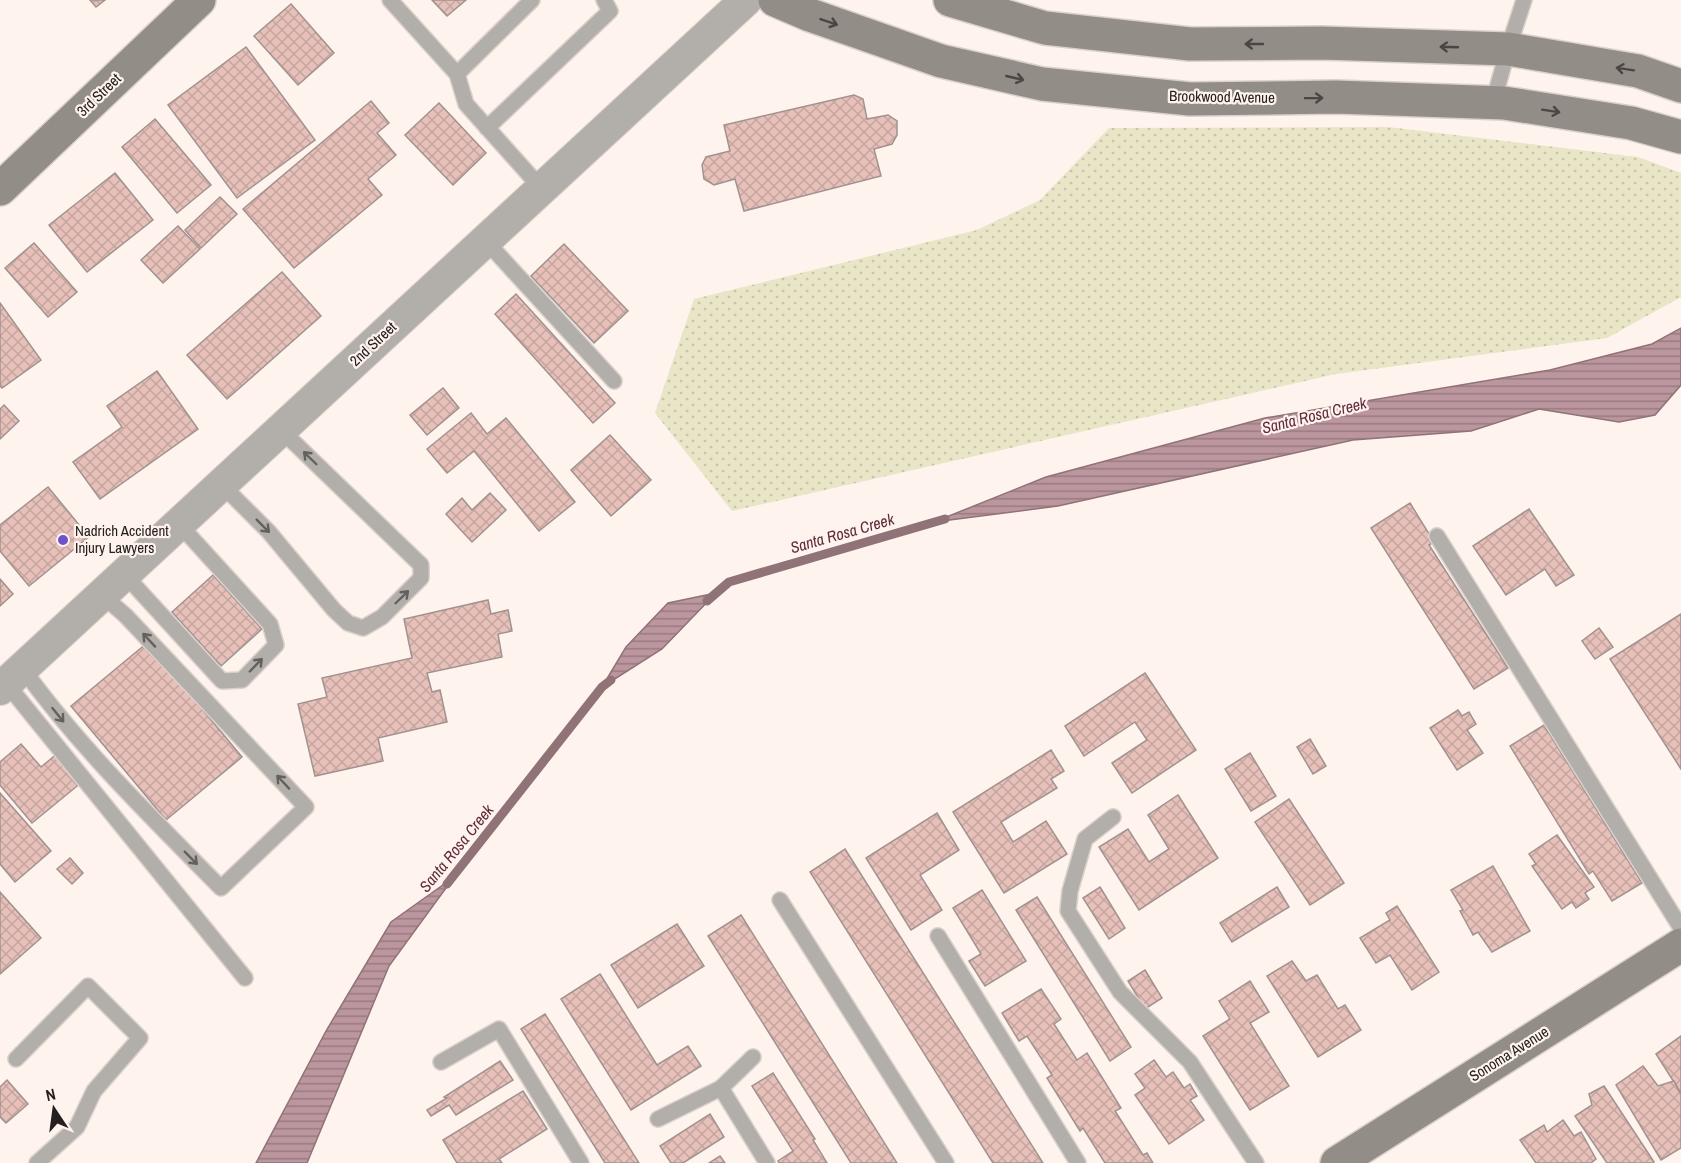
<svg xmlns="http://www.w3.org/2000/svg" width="1681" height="1163" font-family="'Archivo Narrow',sans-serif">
  <defs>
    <pattern id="grass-dots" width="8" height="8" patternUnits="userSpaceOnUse" patternTransform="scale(1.5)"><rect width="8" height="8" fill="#e9e5c7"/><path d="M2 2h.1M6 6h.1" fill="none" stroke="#c8c4aa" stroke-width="1.8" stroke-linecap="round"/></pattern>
    <pattern id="water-rules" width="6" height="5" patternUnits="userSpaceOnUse" patternTransform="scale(1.5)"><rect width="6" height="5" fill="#bc969e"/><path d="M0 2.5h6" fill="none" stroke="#997a80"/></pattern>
    <pattern id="building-cross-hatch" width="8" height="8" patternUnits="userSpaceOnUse" patternTransform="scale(1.5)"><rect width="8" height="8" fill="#e7c0ba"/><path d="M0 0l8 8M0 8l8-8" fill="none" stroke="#c6a59f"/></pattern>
  </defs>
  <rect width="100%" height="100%" fill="#fef3ed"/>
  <polygon fill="url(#grass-dots)" points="1388,127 1638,157 1681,173 1681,297 1607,338 1336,374 732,511 655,413 694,299 977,230 1040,200 1109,128"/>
  <g fill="url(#water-rules)" stroke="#8f7377" stroke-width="1.5">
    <polygon points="1681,328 1681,385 1655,415 1619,422 1539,409 1471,431 1353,440 1058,506 934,522 1046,477 1265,418 1550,370 1652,344"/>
    <polygon points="716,593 662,649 602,687 626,647 668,603"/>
    <polygon points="454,877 389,966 307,1163 256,1163 326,1031 391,922"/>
  </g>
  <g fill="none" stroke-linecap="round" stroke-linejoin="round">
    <g stroke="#8f7377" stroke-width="9">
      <polyline points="707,601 729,582 945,519"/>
      <polyline points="447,884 602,687 611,680"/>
    </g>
  </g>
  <g fill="url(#building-cross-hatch)" stroke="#a19290" stroke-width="1.5">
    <polygon points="90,0 105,0 96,7"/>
    <polygon points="432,0 466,0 447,16"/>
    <polygon points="291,4 334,53 298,85 254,36"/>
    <polygon points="246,47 315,140 237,198 168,105"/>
    <polygon points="854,95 863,99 867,119 888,115 897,121 897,135 892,144 874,149 881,176 744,211 735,179 714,185 704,179 702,165 706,157 730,151 724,125"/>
    <polygon points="371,101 389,123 377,133 396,155 368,179 382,195 294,268 243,209"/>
    <polygon points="439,103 486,153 453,185 405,135"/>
    <polygon points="155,119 211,185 177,213 122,147"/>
    <polygon points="115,173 153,220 87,272 49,225"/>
    <polygon points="220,197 237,214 201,248 185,230"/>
    <polygon points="178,226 200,249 163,283 141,260"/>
    <polygon points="34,243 77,292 48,317 5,268"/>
    <polygon points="564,244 628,311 594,343 531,276"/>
    <polygon points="282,272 321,316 227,399 187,355"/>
    <polygon points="516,294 615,403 593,423 495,314"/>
    <polygon points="0,303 41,360 2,388 0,386"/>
    <polygon points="157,371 198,429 100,499 73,462 122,427 107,406"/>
    <polygon points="443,388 459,408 427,435 410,415"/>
    <polygon points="4,405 19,421 0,439 0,409"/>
    <polygon points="471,413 487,434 506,418 575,502 539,531 474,451 447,473 427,449"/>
    <polygon points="610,435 651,480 611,516 571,470"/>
    <polygon points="48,487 89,537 29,586 0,551 0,525"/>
    <polygon points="490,493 506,510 472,542 446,514 462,498 472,510"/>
    <polygon points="1410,503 1434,542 1429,545 1508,668 1474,689 1371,528"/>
    <polygon points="1529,509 1574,575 1556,586 1545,569 1506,595 1473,546"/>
    <polygon points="213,575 262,629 221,666 172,612"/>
    <polygon points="0,579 13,594 0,606"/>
    <polygon points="488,600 491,614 508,610 512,631 498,634 502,657 427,673 432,692 440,690 447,722 378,738 383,761 315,776 298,704 327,697 322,678 412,658 404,619"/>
    <polygon points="1681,614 1681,769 1610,659"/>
    <polygon points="1599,628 1613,647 1595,659 1582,641"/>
    <polygon points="147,643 242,757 166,820 71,706"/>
    <polygon points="1145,673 1196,750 1132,793 1112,763 1147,740 1135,722 1084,756 1065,726"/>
    <polygon points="1458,710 1462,716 1469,712 1476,724 1467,730 1483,753 1457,770 1430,728"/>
    <polygon points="1544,725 1642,883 1612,901 1593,871 1589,874 1510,746"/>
    <polygon points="1310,739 1326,766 1313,774 1297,747"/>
    <polygon points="21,744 41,767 58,753 82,782 32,823 0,785 0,762"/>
    <polygon points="1051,750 1064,771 1051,779 1057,788 1001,822 1013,842 1046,821 1067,854 1004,893 953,812"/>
    <polygon points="1250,753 1276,796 1251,811 1225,769"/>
    <polygon points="0,793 51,851 15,882 0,864"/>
    <polygon points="1178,795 1218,858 1139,910 1099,847 1128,829 1149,862 1169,849 1148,815"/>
    <polygon points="1289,799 1344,883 1310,905 1255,822"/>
    <polygon points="937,813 959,850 920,875 942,910 911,930 866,858"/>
    <polygon points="1557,835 1594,887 1585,893 1589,899 1576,908 1572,902 1562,909 1532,866 1536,864 1529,854"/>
    <polygon points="845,849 1043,1163 993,1163 810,872"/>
    <polygon points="70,858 83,873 72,884 57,869"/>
    <polygon points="1493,866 1530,931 1492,952 1478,932 1473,935 1460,911 1463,910 1451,890"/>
    <polygon points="1100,887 1125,928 1109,939 1083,898"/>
    <polygon points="1277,887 1289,907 1232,942 1220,923"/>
    <polygon points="982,890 1026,961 985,986 969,961 981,954 953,908"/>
    <polygon points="0,892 41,938 0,974"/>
    <polygon points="1037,897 1131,1047 1110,1061 1016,910"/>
    <polygon points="1397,906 1439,972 1412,990 1390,955 1376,963 1360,938 1390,920 1386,913"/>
    <polygon points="741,915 897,1163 851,1163 708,936"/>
    <polygon points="677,924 704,966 638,1008 611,965"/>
    <polygon points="1292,961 1306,981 1317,975 1338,1009 1345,1005 1361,1030 1318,1057 1267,976"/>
    <polygon points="1145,970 1162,998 1145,1009 1128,981"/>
    <polygon points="600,974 657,1065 688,1046 701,1066 631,1110 561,999"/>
    <polygon points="1250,981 1269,1012 1250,1023 1289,1086 1250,1110 1203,1036 1230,1019 1219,1001"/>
    <polygon points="1041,989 1061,1019 1054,1024 1077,1060 1087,1053 1121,1108 1115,1111 1143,1155 1147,1153 1153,1163 1105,1163 1083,1128 1080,1131 1047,1078 1052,1075 1027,1036 1019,1041 1002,1013"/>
    <polygon points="545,1014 639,1163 605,1163 521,1029"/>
    <polygon points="1681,1036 1681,1093 1656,1054"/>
    <polygon points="1154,1060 1166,1077 1173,1072 1184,1088 1190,1084 1197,1096 1190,1100 1204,1120 1169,1144 1135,1095 1145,1088 1135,1074"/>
    <polygon points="500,1061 513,1080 456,1115 449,1105 431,1116 427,1110 447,1098 444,1097"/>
    <polygon points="1643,1066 1658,1086 1674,1081 1681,1095 1681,1148 1661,1160 1616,1085"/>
    <polygon points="773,1073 815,1139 813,1140 827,1163 779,1163 778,1161 793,1151 752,1086"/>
    <polygon points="7,1080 28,1104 6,1123 0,1117 0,1087"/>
    <polygon points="1604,1086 1654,1162 1653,1163 1607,1163 1575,1116 1592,1105 1589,1094"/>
    <polygon points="523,1091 547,1129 499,1159 502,1163 457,1163 443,1140"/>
    <polygon points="710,1114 724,1137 683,1163 671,1163 660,1146"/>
    <polygon points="1563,1120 1574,1136 1581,1132 1596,1159 1591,1163 1536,1163 1520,1140 1544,1125 1547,1132"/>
    <polygon points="720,1156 725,1163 709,1163"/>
  </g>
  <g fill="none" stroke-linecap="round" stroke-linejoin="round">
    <defs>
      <g id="lane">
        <polyline points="390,0 457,74 466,104 541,188"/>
        <polyline points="457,74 532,0"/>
        <polyline points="1493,103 1508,49 1524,0"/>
        <polyline points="487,128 610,11 604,0"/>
        <polyline points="485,240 614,381"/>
        <polyline points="222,485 269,532 334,610 348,623 363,628 382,617 421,578 421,565 281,430"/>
        <polyline points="1437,536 1681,928"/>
        <polyline points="125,575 222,681 242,680 276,645 270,624 179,524"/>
        <path d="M23,669C81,749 152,818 221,888L306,807L126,616L102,595"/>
        <polyline points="6,683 245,978"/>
        <polyline points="1113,817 1085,839 1070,891 1068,911 1120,992 1190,1062 1256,1163"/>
        <polyline points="780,900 946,1163"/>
        <polyline points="938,936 1078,1163"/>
        <polyline points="16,1059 88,986 140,1038 94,1091 77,1127 37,1163"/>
        <polyline points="441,1062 499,1029 581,1163"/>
        <polyline points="721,1088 753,1057"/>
        <polyline points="658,1119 721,1088 767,1163"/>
      </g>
      <polyline id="street" points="0,689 746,0"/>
      <g id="secondary">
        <polyline points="775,0 810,15 941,61 1042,84 1190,99 1336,97 1504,103 1631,123 1681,137"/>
        <polyline points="950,0 1045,28 1190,44 1322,43 1508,49 1638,71 1681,86"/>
        <polyline points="0,189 199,0"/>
        <polyline points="1337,1163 1681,945"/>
      </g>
    </defs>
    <use href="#lane" stroke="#dbd1cc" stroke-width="18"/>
    <use href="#street" stroke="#dbd1cc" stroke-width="34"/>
    <use href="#secondary" stroke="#dbd1cc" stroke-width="36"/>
    <use href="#lane" stroke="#b2afaa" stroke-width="15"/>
    <use href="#street" stroke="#b2afaa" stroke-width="32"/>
    <use href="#secondary" stroke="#928d86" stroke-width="33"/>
  </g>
  <defs><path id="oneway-shaft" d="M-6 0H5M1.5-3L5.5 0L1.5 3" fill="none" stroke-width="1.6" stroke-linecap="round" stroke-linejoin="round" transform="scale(1.5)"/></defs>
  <g stroke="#4b4642">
    <use href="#oneway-shaft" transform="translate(829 22) rotate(19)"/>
    <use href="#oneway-shaft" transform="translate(1254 44) rotate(180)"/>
    <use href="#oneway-shaft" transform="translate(1449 47) rotate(-178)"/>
    <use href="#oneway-shaft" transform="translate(1625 69) rotate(-171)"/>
    <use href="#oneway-shaft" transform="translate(1015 78) rotate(13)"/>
    <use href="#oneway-shaft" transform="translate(1314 98) rotate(-1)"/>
    <use href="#oneway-shaft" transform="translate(1551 111) rotate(9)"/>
  </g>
  <g stroke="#64605c">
    <use href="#oneway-shaft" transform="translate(310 458) rotate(-136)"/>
    <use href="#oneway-shaft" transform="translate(263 526) rotate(45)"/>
    <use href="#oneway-shaft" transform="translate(402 597) rotate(-44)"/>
    <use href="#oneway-shaft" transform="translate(149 640) rotate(-133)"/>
    <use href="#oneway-shaft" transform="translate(256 665) rotate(-46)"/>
    <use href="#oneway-shaft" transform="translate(58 715) rotate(51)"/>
    <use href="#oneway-shaft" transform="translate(283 782) rotate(-133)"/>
    <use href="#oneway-shaft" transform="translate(191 858) rotate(45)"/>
  </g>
  <circle fill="#6f51cb" stroke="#fef3ed" stroke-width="2" cx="63" cy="540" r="6"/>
  <g text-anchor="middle" stroke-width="4.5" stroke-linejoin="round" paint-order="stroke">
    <g font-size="15" fill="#25201d" stroke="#fef3ed">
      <text transform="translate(99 95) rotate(-44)" y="5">3rd Street</text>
      <text transform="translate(1222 97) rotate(1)" y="5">Brookwood Avenue</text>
      <text transform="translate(373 344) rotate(-43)" y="5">2nd Street</text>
      <text transform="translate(1509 1054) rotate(-32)" y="5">Sonoma Avenue</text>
    </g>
    <g font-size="15" fill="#25201d" stroke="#fef3ed" text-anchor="start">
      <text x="75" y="536">Nadrich Accident<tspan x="75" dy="17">Injury Lawyers</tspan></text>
    </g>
    <g font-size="16" font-style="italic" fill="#5f2b3a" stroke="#fef3ed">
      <text transform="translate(1314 415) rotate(-14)" y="6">Santa Rosa Creek</text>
      <text transform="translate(842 533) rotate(-16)" y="6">Santa Rosa Creek</text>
      <text transform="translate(456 848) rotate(-51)" y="6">Santa Rosa Creek</text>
    </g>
  </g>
  <g transform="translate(54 1109) rotate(347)" stroke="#fef3ed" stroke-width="4.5" paint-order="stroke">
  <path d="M0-4.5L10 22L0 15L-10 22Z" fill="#25201d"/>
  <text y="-9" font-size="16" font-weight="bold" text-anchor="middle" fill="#25201d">N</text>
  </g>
</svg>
